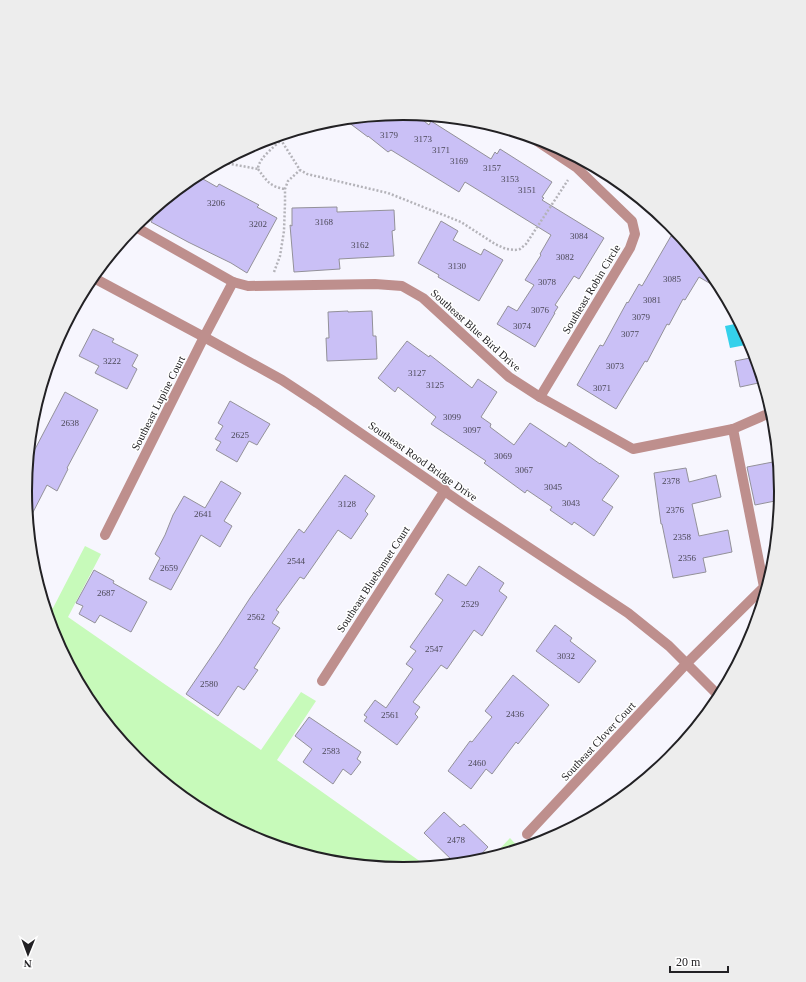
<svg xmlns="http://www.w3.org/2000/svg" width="806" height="982" font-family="Georgia,serif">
  <rect width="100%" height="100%" fill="#f7f6fe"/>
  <g fill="#c7faba">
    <polygon points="85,546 101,554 68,617 163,683 261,750 301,692 316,701 277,760 428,867 403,869 329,862 258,840 193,805 136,758 89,701 54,635 44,604 53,608"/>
    <polygon points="510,838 520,849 492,857"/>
  </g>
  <polygon fill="#35d1eb" points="740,323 751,344 730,348 725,326"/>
  <g fill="#cac0f6" stroke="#939199">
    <polygon points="403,113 415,114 429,125 431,121 491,159 495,152 497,154 500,149 552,182 542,197 544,198 542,200 604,238 579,279 574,276 555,305 558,307 554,313 555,313 535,347 497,324 508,306 517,311 534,285 525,280 541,255 540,254 551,235 465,182 459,192 391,150 388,152 368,136 368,137 344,119"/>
    <polygon points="196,175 217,187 219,184 259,205 257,207 277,218 247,273 231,263 188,242 151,222 162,202"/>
    <polygon points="337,207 337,212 394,210 395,230 392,231 394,256 339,259 340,269 294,272 290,225 292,226 292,208"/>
    <polygon points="441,221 458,231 453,240 481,255 484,249 503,260 479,301 438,277 439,275 418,263"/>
    <polygon points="671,236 691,249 717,281 723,291 699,277 685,300 683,299 669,325 667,324 647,362 645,361 616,409 577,385 600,345 603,346 627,302 628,303 639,284 642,286"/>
    <polygon points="348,311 348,312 372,311 373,336 376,336 377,359 327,361 326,338 329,338 328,312"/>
    <polygon points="93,329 114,339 112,342 138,355 132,366 137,369 127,389 95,373 99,366 79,356"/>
    <polygon points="407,341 429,357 430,355 472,388 478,379 497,392 481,417 491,424 490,427 514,445 530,423 566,447 569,442 600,464 600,463 619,476 602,500 613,507 594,536 574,522 572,525 550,510 552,507 527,490 525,493 484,463 486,461 431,424 436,417 398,387 395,392 378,378"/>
    <polygon points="755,357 763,382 740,387 735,361"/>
    <polygon points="65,392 98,410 67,468 68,469 57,491 47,485 28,522 25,491 29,448 34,451"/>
    <polygon points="230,401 270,424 257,445 249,441 237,462 216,450 221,442 215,439 223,426 218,423"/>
    <polygon points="778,461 781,491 780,500 755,505 747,467"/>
    <polygon points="686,468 689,482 716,475 721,497 692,504 699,536 728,530 732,552 703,558 706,572 673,578 662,524 661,524 654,473"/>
    <polygon points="345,475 375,496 365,511 368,514 351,539 338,530 304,579 300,577 276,610 279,612 272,623 280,628 254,668 258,670 244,690 238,686 218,716 186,694 220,644 250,598 299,529 304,533"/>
    <polygon points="221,481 241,493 224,521 232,526 220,547 201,535 171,590 149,579 160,558 155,554 165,535 173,515 184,496 205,508"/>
    <polygon points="479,566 504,583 499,591 507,597 482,636 474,630 447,669 441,665 413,702 420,707 415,714 418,717 397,745 364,721 367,717 364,715 375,700 386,708 413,669 406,664 416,651 410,647 443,600 435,594 448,574 466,586"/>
    <polygon points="94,570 114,581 113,583 147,602 131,632 100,615 95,623 79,614 83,606 76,603"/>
    <polygon points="555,625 572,638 570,641 596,661 579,683 536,651"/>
    <polygon points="513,675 549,705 518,744 516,742 492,774 486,769 471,789 448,771 470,741 472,742 492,717 485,711"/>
    <polygon points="309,717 361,752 357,759 361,762 351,775 343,769 333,784 303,762 312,749 295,736"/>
    <polygon points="444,812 460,827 464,824 488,847 474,862 456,864 424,833"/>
  </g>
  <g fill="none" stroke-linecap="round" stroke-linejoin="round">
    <g stroke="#b4b3b9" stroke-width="2.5" stroke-dasharray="2 2" stroke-linecap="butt">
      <polyline points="280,135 281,140 300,170 307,174 388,193 461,222 495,244 506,249 515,250 520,249 526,244 568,180"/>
      <path d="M220,162L258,169C258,159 274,147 281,140"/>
      <path d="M258,169C266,180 270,187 285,189"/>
      <polyline points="274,272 280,256 284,231 285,203 285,189 288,181 300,170"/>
      <polyline points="511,851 517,845"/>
    </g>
    <g stroke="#be8f8d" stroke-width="10">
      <polyline points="531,137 576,167 632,221 635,234 630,248 540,397"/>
      <polyline points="134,226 233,282 248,286 375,284 402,286 423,298 509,377 540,397 633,449 733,429 772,412"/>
      <polyline points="92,277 204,337 282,380 317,403 472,510 628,613 669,646 720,697"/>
      <polyline points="105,535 204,337 233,282"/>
      <polyline points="322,681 445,490"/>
      <polyline points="527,834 686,664 764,587 733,429"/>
    </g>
  </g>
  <g text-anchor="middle" stroke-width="3" stroke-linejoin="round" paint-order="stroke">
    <g font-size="9" fill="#4c4958">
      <text x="389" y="138">3179</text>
      <text x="423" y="142">3173</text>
      <text x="441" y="153">3171</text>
      <text x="459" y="164">3169</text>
      <text x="492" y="171">3157</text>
      <text x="510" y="182">3153</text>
      <text x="527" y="193">3151</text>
      <text x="216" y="206">3206</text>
      <text x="324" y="225">3168</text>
      <text x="258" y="227">3202</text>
      <text x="579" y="239">3084</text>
      <text x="360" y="248">3162</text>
      <text x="565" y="260">3082</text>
      <text x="457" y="269">3130</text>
      <text x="672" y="282">3085</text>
      <text x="547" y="285">3078</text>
      <text x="652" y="303">3081</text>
      <text x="540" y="313">3076</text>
      <text x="641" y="320">3079</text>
      <text x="522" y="329">3074</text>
      <text x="630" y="337">3077</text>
      <text x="112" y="364">3222</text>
      <text x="615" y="369">3073</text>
      <text x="417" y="376">3127</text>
      <text x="435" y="388">3125</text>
      <text x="602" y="391">3071</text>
      <text x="452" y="420">3099</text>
      <text x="70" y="426">2638</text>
      <text x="472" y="433">3097</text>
      <text x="240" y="438">2625</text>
      <text x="503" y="459">3069</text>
      <text x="524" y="473">3067</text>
      <text x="671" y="484">2378</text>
      <text x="553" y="490">3045</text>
      <text x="571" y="506">3043</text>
      <text x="347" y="507">3128</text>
      <text x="675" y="513">2376</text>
      <text x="203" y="517">2641</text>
      <text x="682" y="540">2358</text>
      <text x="687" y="561">2356</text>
      <text x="296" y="564">2544</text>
      <text x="169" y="571">2659</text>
      <text x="106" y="596">2687</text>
      <text x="470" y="607">2529</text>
      <text x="256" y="620">2562</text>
      <text x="434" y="652">2547</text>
      <text x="566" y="659">3032</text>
      <text x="209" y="687">2580</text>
      <text x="515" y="717">2436</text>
      <text x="390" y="718">2561</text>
      <text x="331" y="754">2583</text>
      <text x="477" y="766">2460</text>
      <text x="456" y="843">2478</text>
    </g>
    <g font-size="11" fill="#222124" stroke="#fff">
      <text transform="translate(591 289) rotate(-59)" y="4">Southeast Robin Circle</text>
      <text transform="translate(476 330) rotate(42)" y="4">Southeast Blue Bird Drive</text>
      <text transform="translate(158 403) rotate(-63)" y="4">Southeast Lupine Court</text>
      <text transform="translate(423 461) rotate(35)" y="4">Southeast Rood Bridge Drive</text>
      <text transform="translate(373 579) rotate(-57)" y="4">Southeast Bluebonnet Court</text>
      <text transform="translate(598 741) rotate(-47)" y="4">Southeast Clover Court</text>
    </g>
  </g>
  <path d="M0 0H806V982H0ZM32 491a371 371 0 1 1 742 0a371 371 0 1 1-742 0Z" fill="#ededed" fill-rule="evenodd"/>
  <path fill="none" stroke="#222124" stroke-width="2" d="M32 491a371 371 0 1 1 742 0a371 371 0 1 1-742 0Z"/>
  <g transform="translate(28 954) rotate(181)" stroke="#ffffff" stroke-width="3" paint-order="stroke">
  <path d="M0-3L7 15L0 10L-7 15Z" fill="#222124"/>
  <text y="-6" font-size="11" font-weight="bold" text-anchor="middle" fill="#222124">N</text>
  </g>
  <path d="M670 966v6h58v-6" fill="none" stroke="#222124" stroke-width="2"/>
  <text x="676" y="966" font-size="12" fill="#222124" stroke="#ffffff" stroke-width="3" paint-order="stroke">20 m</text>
</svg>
